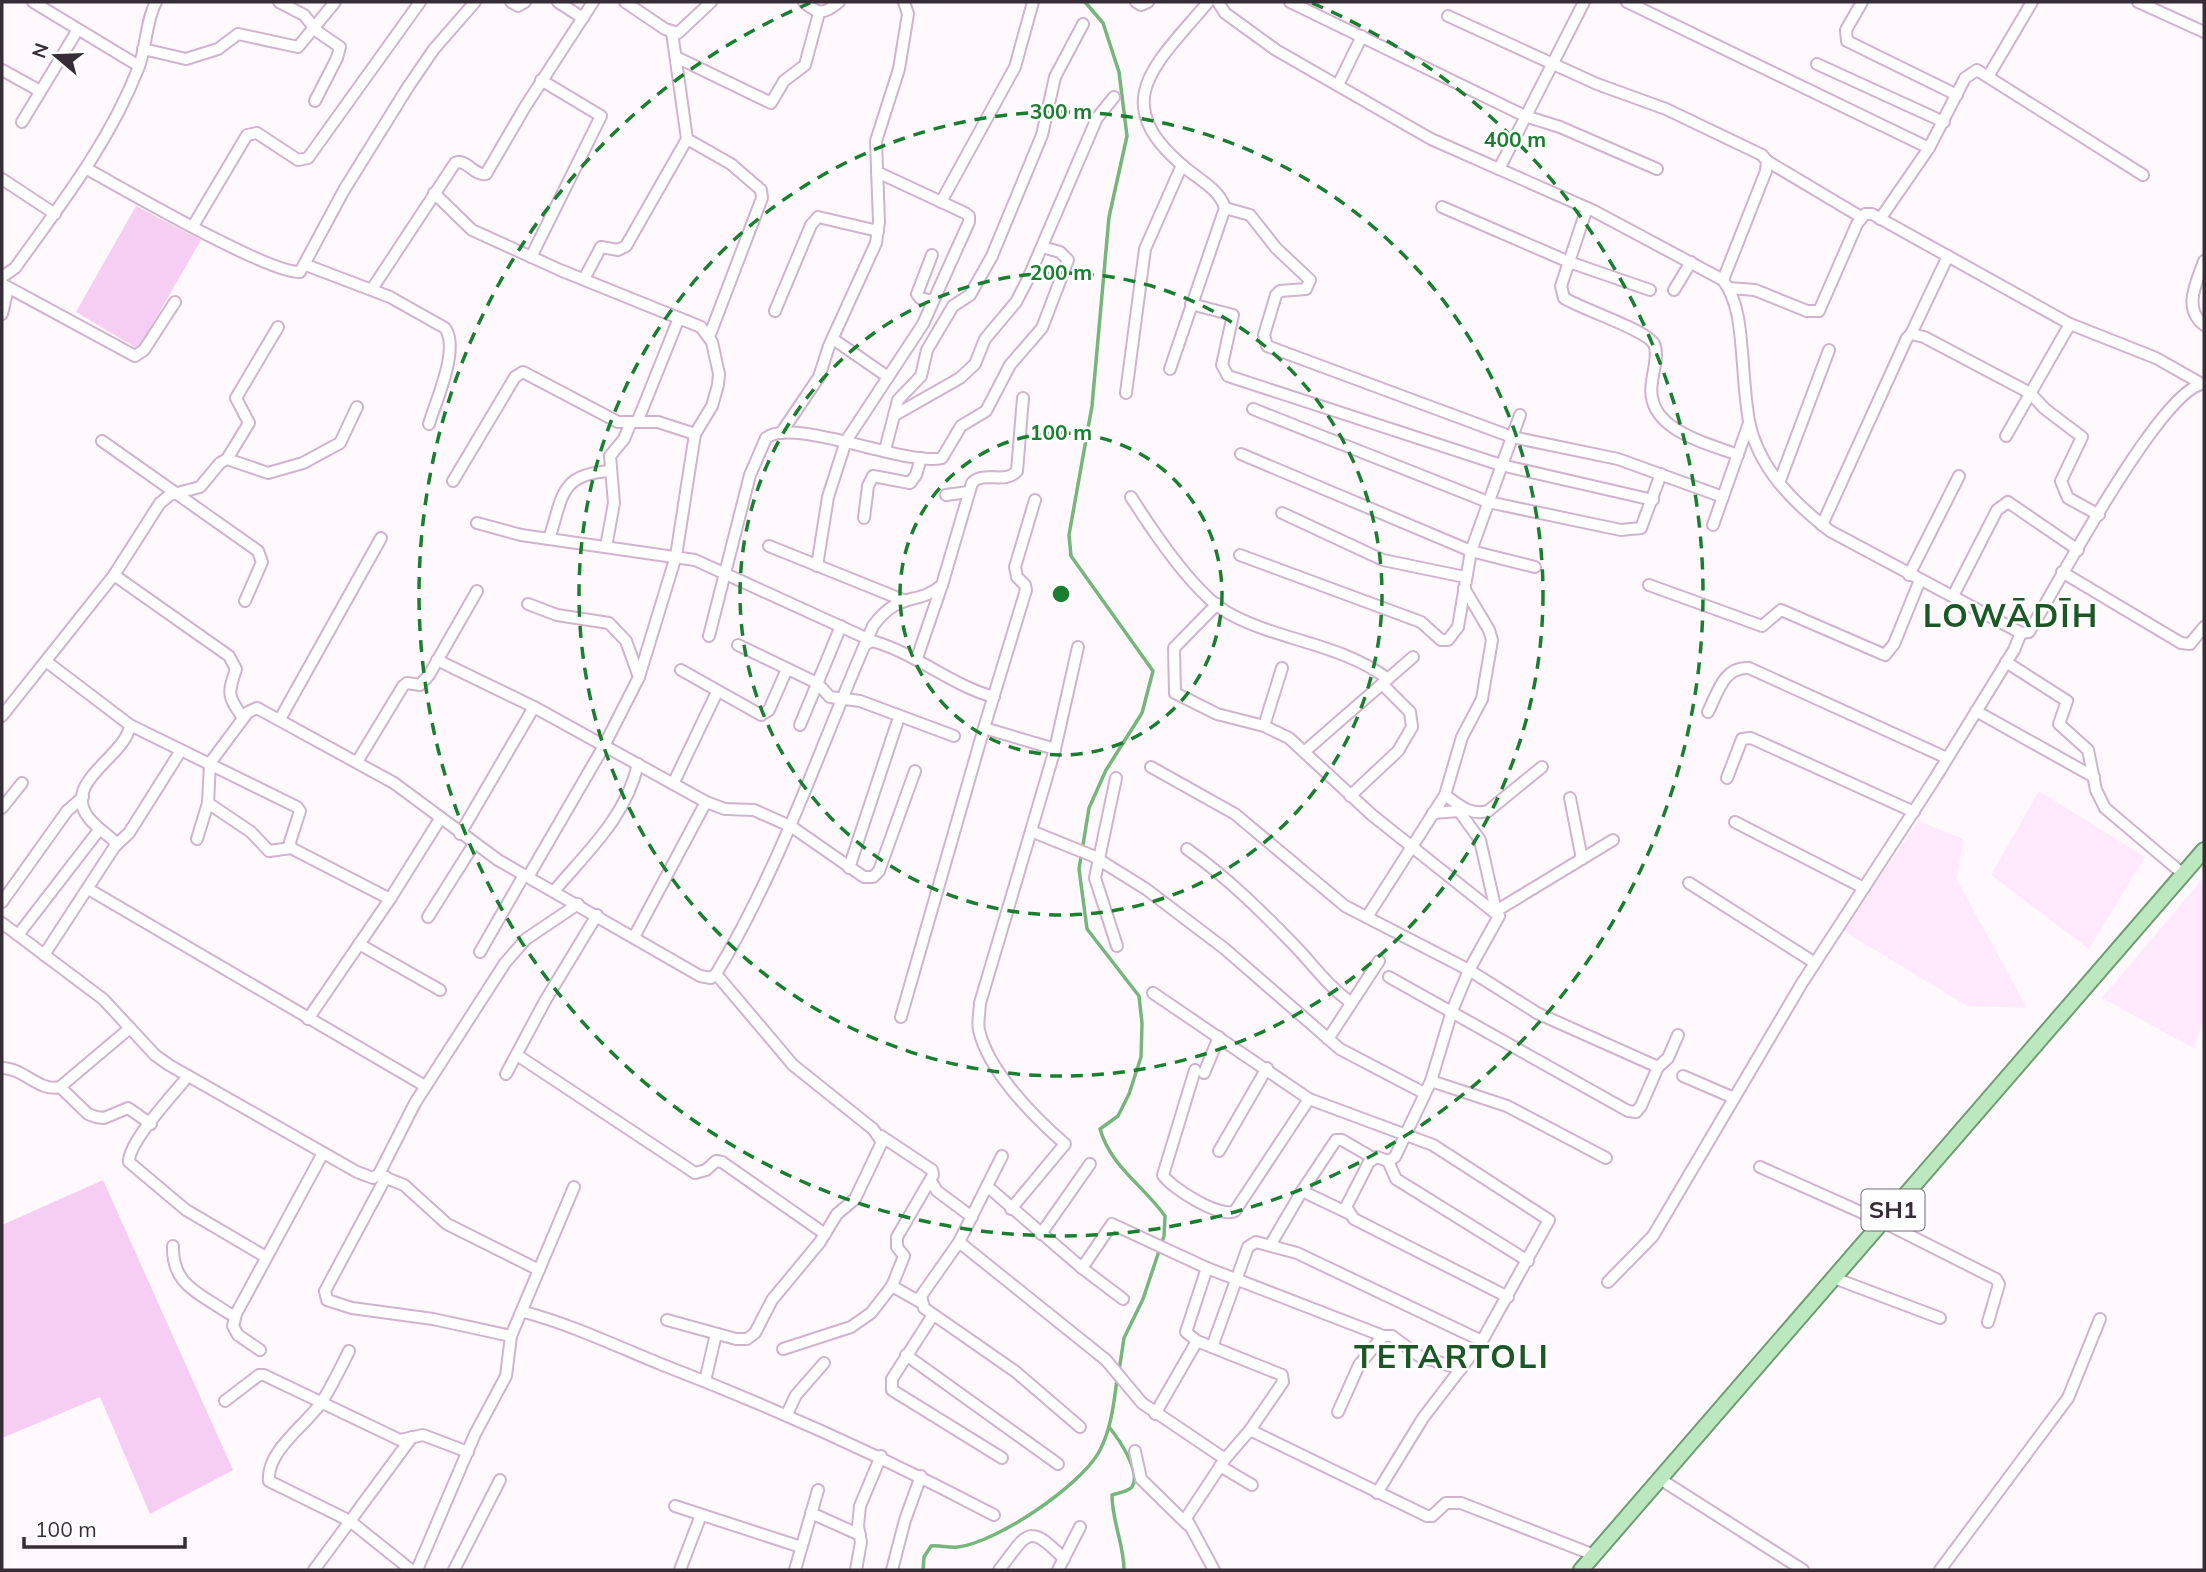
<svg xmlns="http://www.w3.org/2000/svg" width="2206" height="1572" font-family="Mulish,sans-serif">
  <rect width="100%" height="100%" fill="#fff9fe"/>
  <g fill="#ffeafd">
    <polygon points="2039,791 2145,857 2089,949 1991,875"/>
    <polygon points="1919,821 1963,839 1957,880 2027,1008 1967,1006 1842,930"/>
    <polygon points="2204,877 2204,1022 2193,1048 2102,998"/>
  </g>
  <g fill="#f7cef3">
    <polygon points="136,206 201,240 138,349 76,312"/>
    <polygon points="103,1180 233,1470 150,1514 100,1397 2,1438 2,1225"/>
  </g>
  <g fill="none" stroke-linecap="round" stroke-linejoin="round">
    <g stroke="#76b67c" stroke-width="3.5">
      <path d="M1085,2L1103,23L1119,72L1127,136L1109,217L1092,406L1069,535L1071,556L1153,671L1142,713L1106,770L1089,808L1079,869L1087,929L1139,996L1142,1023L1141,1057L1129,1094L1118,1116L1100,1129C1111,1167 1143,1185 1165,1216L1164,1236L1143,1299L1124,1338L1119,1371"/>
      <path d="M1109,1427C1118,1438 1142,1472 1132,1487C1127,1492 1118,1493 1112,1495C1112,1522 1124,1544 1124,1570"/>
      <path d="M923,1570L924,1557L931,1546C939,1545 949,1548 958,1547C997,1542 1079,1487 1099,1452C1111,1430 1114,1403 1117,1379"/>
    </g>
    <defs>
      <g id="minor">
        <polyline points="33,2 139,66"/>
        <polyline points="279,2 304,15 318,32 340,47 337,58 315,101"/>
        <polyline points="511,2 518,6 525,2"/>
        <polyline points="558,2 583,18"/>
        <polyline points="625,2 665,29 678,33 711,2"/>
        <path d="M804,2C818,15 825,14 839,2"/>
        <polyline points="1136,2 1141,5 1148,2"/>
        <path d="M1218,2L1225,13L1276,50L1431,139L1594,211L1723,280C1738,300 1740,328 1742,352C1744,375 1745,399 1749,421C1758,468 1794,503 1830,531L2021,633L2029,632C2054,591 2163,385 2204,384"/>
        <polyline points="1290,2 1525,116 1560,127 1657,169"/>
        <polyline points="1627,2 1929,148"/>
        <polyline points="1862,2 1846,30 1847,41 1957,95"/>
        <polyline points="2138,2 2204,32"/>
        <polyline points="1448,16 1597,84 1666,109 1762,155 1767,161 1766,171 1723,280"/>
        <polyline points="143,49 186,59 218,49 238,34 298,47 335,2"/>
        <polyline points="676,57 771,103 784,81 805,65 819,13"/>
        <polyline points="1817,64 1944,122"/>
        <polyline points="2,70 40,91"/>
        <polyline points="1989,75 2032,2"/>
        <polyline points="1338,85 1362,36"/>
        <polyline points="22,122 77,31"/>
        <polyline points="687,139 731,164 761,190 762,198 709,337"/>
        <polyline points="1767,161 1861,217"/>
        <path d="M87,169C124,189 267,273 300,272L344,190L408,87L434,49L475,2"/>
        <polyline points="1499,169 1584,2"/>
        <polyline points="2,179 55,214"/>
        <polyline points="434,193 472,230 560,270 701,327 712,342 719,374 718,385 712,406 695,434 676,556 639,677"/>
        <polyline points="941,202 1015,67 1033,2"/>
        <polyline points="1442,207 1569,262 1650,290"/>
        <polyline points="1225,208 1250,215 1276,248 1310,280 1306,289 1280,291 1276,295 1264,335 1267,346 1512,437 1618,459 1723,497"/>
        <path d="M1587,208L1561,286L1564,298C1581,309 1647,330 1654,344C1659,354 1653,371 1652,382C1644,429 1704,442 1738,455"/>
        <polyline points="1880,219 1929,148 1965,78 1977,70 2143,175"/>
        <polyline points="193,226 247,135 257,133 298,160 308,158 420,2"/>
        <polyline points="932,255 917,294 920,298 933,301"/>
        <polyline points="531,257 601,116 541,80"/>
        <path d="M2204,261C2197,282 2182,308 2204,325"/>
        <path d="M306,265L390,297L445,328C460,349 436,400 429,424"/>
        <path d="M2,277L15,268C61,204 109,143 138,69C147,47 145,23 156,2"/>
        <polyline points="584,279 601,247 618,250 626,246 687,139 672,32"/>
        <polyline points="2,284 135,356 144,350 175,302"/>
        <polyline points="1729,288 1755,290 1807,311 1819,311 1857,224 1865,214 1872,214 2070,324"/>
        <path d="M372,289L455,163C467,158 473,176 486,174L525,107L593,2"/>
        <polyline points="1674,290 1691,262"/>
        <polyline points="1191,304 1233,315 1222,365 1228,376 1501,465 1653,500"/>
        <polyline points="775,311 811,225 818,217 878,231"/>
        <polyline points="2,314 8,288"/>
        <polyline points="1911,334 1948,256"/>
        <polyline points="833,339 888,377"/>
        <path d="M1170,369L1225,208C1220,191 1202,181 1188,170C1104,102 1156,65 1208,2"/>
        <polyline points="1126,393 1145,249 1182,165"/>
        <polyline points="1253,409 1488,502 1621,530 1641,528 1661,474"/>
        <polyline points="895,415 960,378 975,364 985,339 1016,302 1027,281 1097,118 1114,97"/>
        <polyline points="638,420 679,318"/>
        <polyline points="781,433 819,377 829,346 876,243 879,222 876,141 899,69 908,14 904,2"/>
        <polyline points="2006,436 2070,324 2156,358 2202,384"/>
        <polyline points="102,441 258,551 262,562 245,601"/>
        <polyline points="885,450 898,400 921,376 927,350 953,306 970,295 992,256 1042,135 1055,77 1083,24"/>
        <polyline points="1241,454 1471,551 1535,567"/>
        <polyline points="227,459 249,423 236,398 278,327"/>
        <polyline points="453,481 515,377 523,372 618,422 658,422 695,434"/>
        <polyline points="1779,483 1829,350"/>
        <polyline points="946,495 968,492"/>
        <path d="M1131,497C1152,530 1196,596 1230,614C1280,641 1342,644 1388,679"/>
        <polyline points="1282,513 1383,560 1465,577"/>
        <polyline points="864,518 868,486 873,476 910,483 916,475 921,458"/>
        <path d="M477,523L521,535L695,560L868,639V643L872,641C916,653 950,685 994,697"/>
        <polyline points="1713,525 1749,423"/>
        <polyline points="1822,525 1907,338 1911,334 1924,337 2030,393 2045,409 2082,437 2061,481 2068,498 2099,515"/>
        <path d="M549,539C563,497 559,474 610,471"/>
        <polyline points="769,546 903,600"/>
        <polyline points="606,547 614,503 610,456 624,439 631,422"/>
        <polyline points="1240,555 1421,622 1441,640 1448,640 1458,627 1471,551 1520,415"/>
        <polyline points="817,566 828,497 846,441 923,324 969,222 969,216 965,213 877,172"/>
        <polyline points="2062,572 2181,643 2190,644 2204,627"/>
        <path d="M114,575L229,656L236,669C227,695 228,696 243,718"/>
        <polyline points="1909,575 1959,476"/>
        <polyline points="1649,585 1762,626 1781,610 1885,655 1894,644 1920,580"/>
        <polyline points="1953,596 1997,510 2008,502 2078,550"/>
        <polyline points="528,604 557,615 609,623 626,641 639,677 604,746 528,877"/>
        <polyline points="1217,604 1174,648 1175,693 1217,714 1264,726 1289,738 1372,815 1499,916 1469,970 1452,1011 1431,1081"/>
        <path d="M709,636L750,475L766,438C793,416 907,467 942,458L961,426L986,411L1010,365L1042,328L1068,260L1060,252L1042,247"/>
        <polyline points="738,645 817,683 830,697 860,701 954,736"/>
        <polyline points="917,658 942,585"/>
        <polyline points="437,660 534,707 706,802 725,809 754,810 792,827 864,877 873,877 879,871 915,771"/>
        <polyline points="2006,662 2067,701 2059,724 2088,750 2096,790 2105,808 2183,874"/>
        <polyline points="681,670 761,715 769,710 787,669"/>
        <polyline points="1976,711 2094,777"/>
        <path d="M1708,712C1718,692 1724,666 1749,668L1947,758"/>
        <polyline points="2,716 114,575 160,503 170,495 200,487 220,463 227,459 268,473 303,463 340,443 357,407"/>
        <polyline points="280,719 381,538"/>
        <polyline points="130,725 297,807 300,811 290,842 291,848 390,899"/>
        <polyline points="800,725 841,626"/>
        <polyline points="1264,726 1282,668"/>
        <polyline points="984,728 1026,590 1025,585 1017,577 1015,567 1035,500"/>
        <polyline points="1304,752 1413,657"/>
        <polyline points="357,762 403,686 407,683 420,685 429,675 477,591"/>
        <polyline points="1151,767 1235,814 1345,906 1469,970 1537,1013 1658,1067 1668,1058 1678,1035"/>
        <polyline points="1116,778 1095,878 1117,946"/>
        <polyline points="1727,778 1742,739 1751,738 1914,812"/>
        <polyline points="673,784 717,692"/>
        <path d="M1445,795C1459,805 1470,816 1488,811L1542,767"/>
        <polyline points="1350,796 1398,751 1412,727 1410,712 1382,684"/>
        <polyline points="1570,798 1582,859"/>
        <polyline points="208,803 251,832 269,851 291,848"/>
        <polyline points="2,808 22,783"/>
        <polyline points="1433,813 1459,811 1480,840 1496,911 1613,840"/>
        <polyline points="1735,822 1864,888"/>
        <polyline points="1031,831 1055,749 1078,647"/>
        <polyline points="460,834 534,707"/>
        <path d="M197,839L208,803L210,763L248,712L257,708L394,783L498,860L700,976L711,978L716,974C783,863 821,743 873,626C899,590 918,606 942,585L972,483C984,470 1005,485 1017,471L1023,398"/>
        <polyline points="115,846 129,833 180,752"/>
        <path d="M1187,849C1227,877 1261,911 1295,946C1316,968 1325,983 1351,1003"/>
        <polyline points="849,868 897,723"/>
        <polyline points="1689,883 1815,963"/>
        <polyline points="90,890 425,1086"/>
        <path d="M554,891C588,851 626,817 638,764"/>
        <polyline points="2,902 67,811 83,797"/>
        <polyline points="428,917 474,844"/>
        <polyline points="1367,917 1445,795 1462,737 1482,699 1492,640 1489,630 1464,588"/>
        <polyline points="2,923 103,999 155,1055 169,1065 357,1172 373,1178 379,1174 415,1103 505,963 526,939 578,904"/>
        <polyline points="18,935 99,830"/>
        <polyline points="634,937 706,802"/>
        <polyline points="359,944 440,990"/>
        <polyline points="480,952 524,875"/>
        <path d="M44,955L115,846L114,841C105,832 93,826 86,814C65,780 127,755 130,725L47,662"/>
        <polyline points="1389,977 1628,1111 1636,1112 1641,1106 1658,1067"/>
        <polyline points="1153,993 1309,1099 1433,1145 1549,1220 1482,1341 1423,1418 1377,1493"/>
        <polyline points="901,1017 984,728 1055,749"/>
        <polyline points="308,1019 390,899 440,819"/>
        <polyline points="1328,1039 1379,961"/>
        <polyline points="517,1055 695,1173 706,1170 716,1161 722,1162 825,1234"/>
        <path d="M2,1068C24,1068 38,1092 60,1087L130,1028"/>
        <path d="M1195,1070L1163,1175C1171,1188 1221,1219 1235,1211L1309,1099"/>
        <polyline points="1204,1073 1219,1037"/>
        <polyline points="506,1074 545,1001 597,915"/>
        <path d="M188,1076C174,1094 128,1142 129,1162L186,1210L266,1257"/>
        <polyline points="1683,1076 1734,1098"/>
        <polyline points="60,1087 88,1114 96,1117 104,1118 128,1108 151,1124"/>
        <polyline points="881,1136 932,1170 933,1175 897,1237 897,1247 904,1256 892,1286"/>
        <polyline points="1219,1151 1267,1068"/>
        <polyline points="1002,1156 959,1242 1106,1360 1142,1403 1225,1459"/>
        <polyline points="1388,1161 1396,1179 1528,1261"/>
        <polyline points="1760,1167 1883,1222 1996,1279 1999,1284 1988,1322"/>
        <polyline points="381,1176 404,1185 447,1224 539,1270"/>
        <polyline points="386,1177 325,1291 327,1300 352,1308 433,1319 511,1336"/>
        <polyline points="931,1181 937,1191 972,1217"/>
        <polyline points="988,1187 1082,1268"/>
        <polyline points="1302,1191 1348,1213"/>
        <path d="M1011,1209L1065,1144C1035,1118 988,1071 979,1030C977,1022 980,1011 980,1003L1031,831L1093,856L1146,889L1225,949L1340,1049L1424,1093"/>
        <polyline points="1041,1234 1090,1164"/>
        <polyline points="959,1242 921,1296 924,1308 1016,1372 1080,1427"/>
        <polyline points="1271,1244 1302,1191 1336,1140 1342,1140 1373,1158"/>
        <path d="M173,1246C172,1284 197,1292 225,1311L232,1315L236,1314L323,1153"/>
        <polyline points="1834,1278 1940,1318"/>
        <polyline points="1608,1282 1653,1236 1802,983 1934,780 2014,650 2021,633"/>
        <polyline points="1508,1297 1354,1219 1346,1207 1369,1162 1377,1157 1388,1161 1395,1157 1431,1081 1507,1106 1606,1158"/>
        <polyline points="1123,1299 1082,1268 1112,1224 1207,1268"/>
        <path d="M524,1312C573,1325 616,1346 663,1365C777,1409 886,1458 994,1515"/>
        <polyline points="236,1314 233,1326 238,1335 260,1350"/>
        <polyline points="933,1315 892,1379 892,1390 1002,1458"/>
        <polyline points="667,1320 736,1339 747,1339 755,1333 772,1300 820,1242 837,1214 855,1199 882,1142 873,1129 793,1065 716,974"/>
        <polyline points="1212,1347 1248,1247 1256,1242 1297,1253 1482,1341"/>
        <polyline points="783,1349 851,1327 871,1313 892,1286 920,1302"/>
        <path d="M349,1351C341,1367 333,1384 323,1400C309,1423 266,1450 269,1481L350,1521L411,1570"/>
        <polyline points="906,1355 1058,1464"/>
        <polyline points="705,1381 716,1334"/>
        <polyline points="225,1401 259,1375 264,1375 400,1440 423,1435 468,1452"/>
        <polyline points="1338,1412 1359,1365 1383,1336 1392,1336 1419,1356 1461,1369"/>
        <polyline points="787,1414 796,1395 824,1363"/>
        <polyline points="1155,1414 1197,1341"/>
        <polyline points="1250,1430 1283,1382 1282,1375 1197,1341 1186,1332 1207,1268 1383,1336"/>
        <polyline points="1135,1451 1141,1479 1188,1525"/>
        <polyline points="1220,1466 1252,1485"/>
        <polyline points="1660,1479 1803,1570"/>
        <polyline points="675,1506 801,1547"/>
        <polyline points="811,1513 860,1535"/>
        <polyline points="314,1570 412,1437"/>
        <polyline points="417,1570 475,1434 506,1376 511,1336 574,1187"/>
        <polyline points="454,1570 500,1480"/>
        <polyline points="680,1570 701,1515"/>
        <polyline points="795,1570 818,1490"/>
        <polyline points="856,1570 861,1542 858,1526 860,1506 881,1456"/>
        <polyline points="892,1570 905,1520 921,1476"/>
        <path d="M999,1570C1027,1535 1027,1520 1064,1559"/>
        <polyline points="1058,1570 1080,1527"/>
        <polyline points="1214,1570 1186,1518 1225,1459 1250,1430 1427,1516 1432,1516 1446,1503 1461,1503 1594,1555"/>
        <polyline points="1940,1570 2068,1398 2100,1319"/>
      </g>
      <polyline id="major" points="1581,1570 2204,850"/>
    </defs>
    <use href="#minor" stroke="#cfb4cc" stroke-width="14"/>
    <use href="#major" stroke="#709c74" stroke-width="18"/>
    <use href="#minor" stroke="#fff" stroke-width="10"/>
    <use href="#major" stroke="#bce8c0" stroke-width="14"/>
  </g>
  <g fill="none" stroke="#1a7e31" stroke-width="3.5" stroke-dasharray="12 9">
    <circle cx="1061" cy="594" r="161"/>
    <circle cx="1061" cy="594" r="321"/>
    <circle cx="1061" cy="594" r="482"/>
    <path d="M1312 3A642 642 0 1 1 810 3"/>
  </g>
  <g text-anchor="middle" stroke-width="5" stroke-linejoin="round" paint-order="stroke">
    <rect fill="#fff" stroke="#736c72" stroke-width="2" x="1861.5" y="1189.5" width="63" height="41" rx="5"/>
    <g font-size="24" font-weight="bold" fill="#372d36">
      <text x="1893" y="1218">SH1</text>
    </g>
    <g font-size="33" font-weight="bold" letter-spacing="2" fill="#1c5826" stroke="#fff">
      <text x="2011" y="627">LOWĀDĪH</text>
      <text x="1452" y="1368">TETARTOLI</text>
    </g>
  </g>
  <circle cx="1061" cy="594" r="10" fill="#1a7e31" stroke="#fff" stroke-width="3.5"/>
  <g font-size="21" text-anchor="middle" font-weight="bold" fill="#1a7e31" stroke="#fff" stroke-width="5" stroke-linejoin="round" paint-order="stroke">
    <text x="1061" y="119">300 m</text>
    <text x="1515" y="147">400 m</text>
    <text x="1061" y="280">200 m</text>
    <text x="1061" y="440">100 m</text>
  </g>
  <rect width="2206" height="1572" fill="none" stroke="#372d36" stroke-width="7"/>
  <g transform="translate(56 56) rotate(289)" stroke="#ffffff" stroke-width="5" paint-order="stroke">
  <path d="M0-5L12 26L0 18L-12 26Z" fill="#372d36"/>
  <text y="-10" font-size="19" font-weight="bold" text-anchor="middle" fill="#372d36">N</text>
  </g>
  <path d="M24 1537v10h161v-10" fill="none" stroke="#372d36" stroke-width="3.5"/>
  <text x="35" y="1537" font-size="21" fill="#372d36" stroke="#ffffff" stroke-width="5" paint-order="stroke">100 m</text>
</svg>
